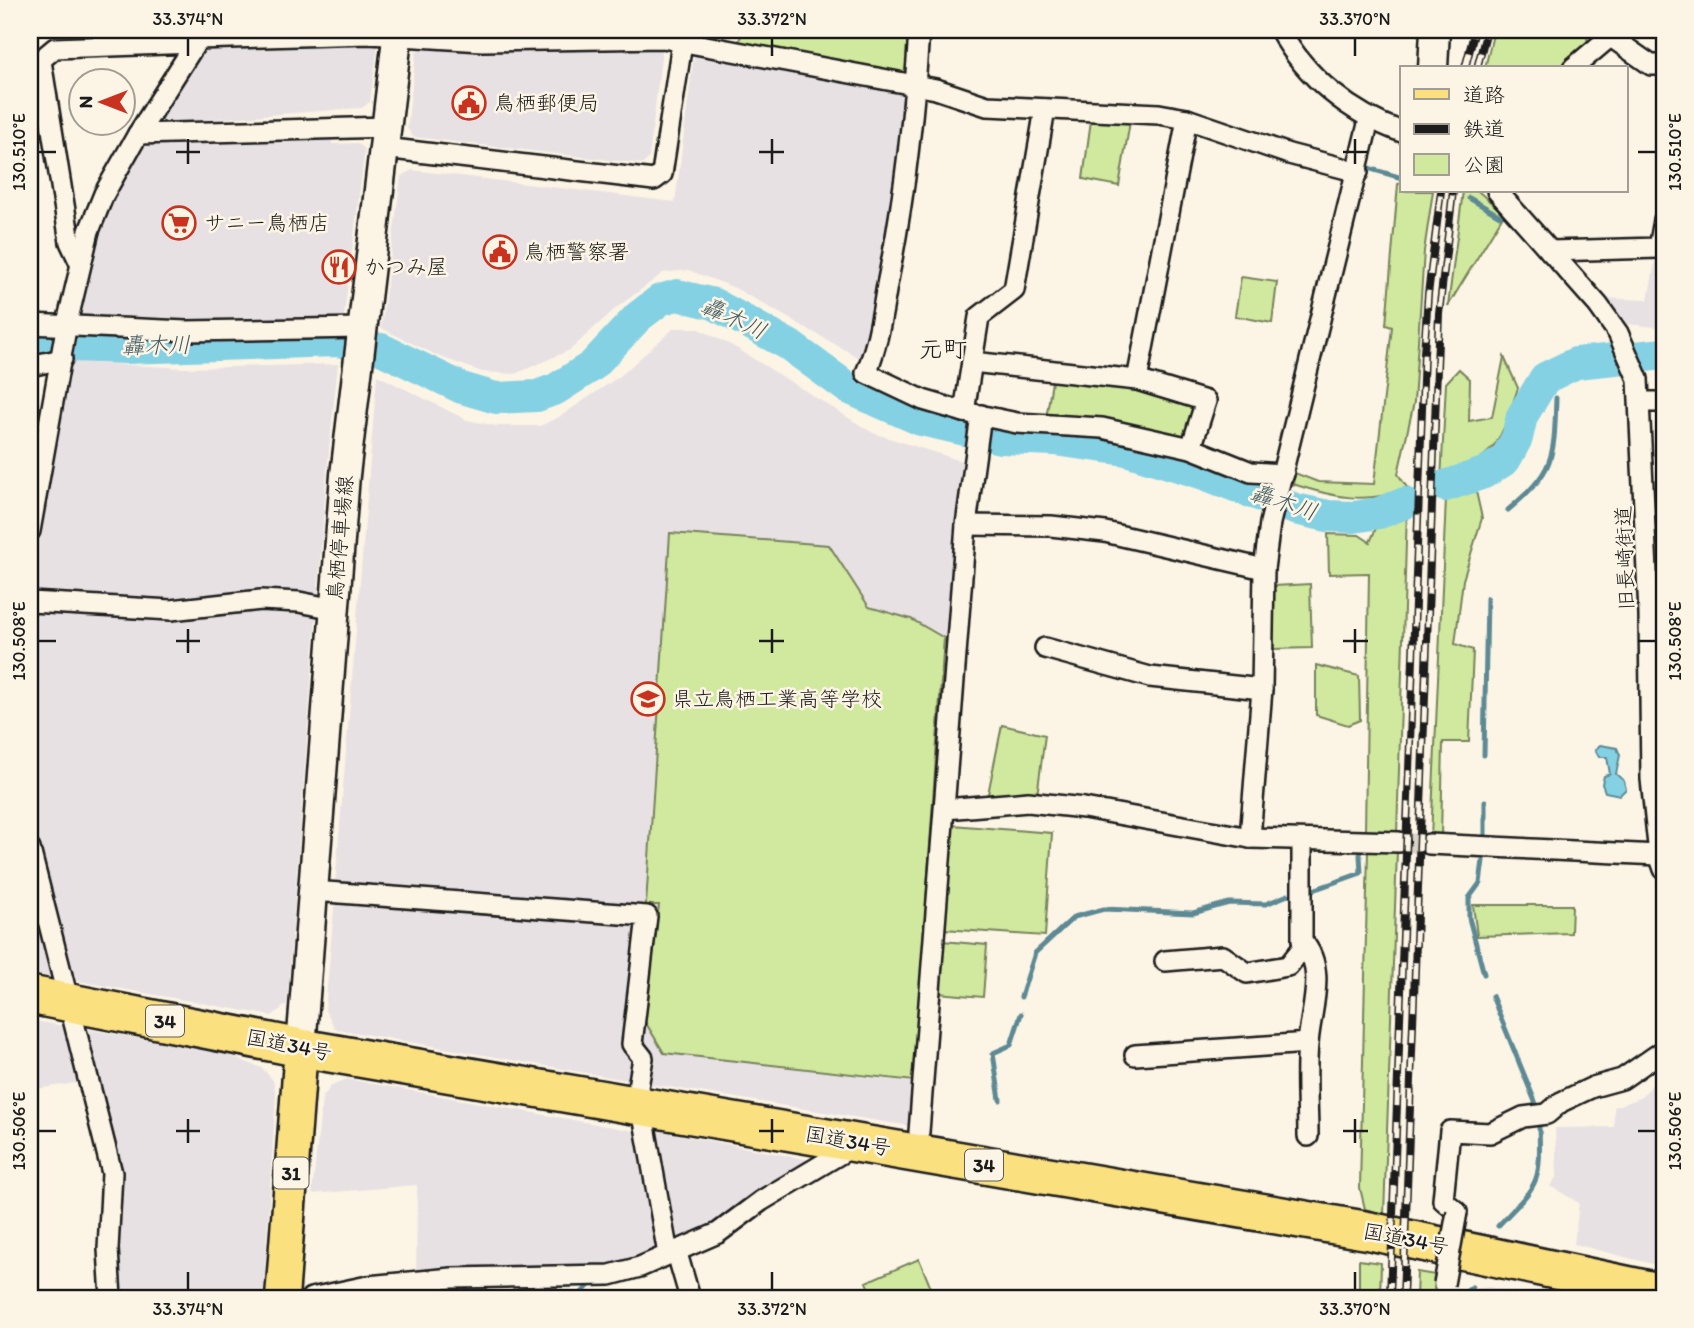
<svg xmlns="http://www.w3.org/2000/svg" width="1694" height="1328" font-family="Itim,'Klee One',sans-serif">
  <rect width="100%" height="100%" fill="#fcf5e5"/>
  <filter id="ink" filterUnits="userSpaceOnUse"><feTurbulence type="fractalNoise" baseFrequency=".0143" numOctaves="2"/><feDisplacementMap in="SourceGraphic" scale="14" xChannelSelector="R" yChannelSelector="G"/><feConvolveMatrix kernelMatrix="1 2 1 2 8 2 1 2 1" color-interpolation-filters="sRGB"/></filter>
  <g filter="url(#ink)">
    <g fill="#e8e1e4">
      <polygon points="372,40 378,45 370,102 362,108 160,123 156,120 204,45"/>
      <polygon points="437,47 481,51 649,47 662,50 649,158 643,164 413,137 407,128 416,52"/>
      <polygon points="694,55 908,96 885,257 867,348 861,359 735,288 688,270 663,273 615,309 570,350 515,374 482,372 438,356 381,328 401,176 412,170 675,202"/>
      <polygon points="332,136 332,144 357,143 365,149 343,323 182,327 75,320 95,232 135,152 147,145"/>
      <polygon points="1656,255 1664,256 1664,328 1627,324 1604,298 1648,300"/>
      <polygon points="674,328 697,328 733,346 873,433 965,462 915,1127 644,1083 638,1040 653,913 335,885 377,375 467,420 496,426 540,426 559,417 620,376"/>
      <polygon points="72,362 186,368 338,364 327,470 287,1004 272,1016 78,981 70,965 30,813 30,585"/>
      <polygon points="30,880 52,964 51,977 30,973"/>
      <polygon points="335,897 642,918 637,1061 632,1081 335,1029 325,1010"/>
      <polygon points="30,1020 64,1026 82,1082 30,1090"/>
      <polygon points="86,1029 225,1054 262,1068 273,1080 276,1095 263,1298 117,1298 113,1250 121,1167"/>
      <polygon points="1664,1061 1664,1267 1574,1244 1579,1203 1550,1186 1557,1176 1555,1128 1614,1127 1614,1107 1640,1098 1654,1083"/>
      <polygon points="347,1079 640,1132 643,1174 659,1253 612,1269 416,1276 417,1185 312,1194 322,1098 331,1086"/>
      <polygon points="654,1130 810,1160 761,1189 725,1220 677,1241 670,1234"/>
      <polygon points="1488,1287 1553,1298 1460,1298 1461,1291"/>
    </g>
    <g fill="#d1e99e" stroke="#76825d" stroke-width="2">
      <polygon points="743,30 914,30 910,77 738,44"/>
      <polygon points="1494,30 1526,34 1531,30 1586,30 1589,51 1569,68 1485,68"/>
      <polygon points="1091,120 1130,122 1119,186 1083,179"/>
      <path d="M1402,183V191H1433L1424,251L1414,402L1398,474L1408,489C1365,504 1336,498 1293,484L1295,473L1318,482L1374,484L1392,327L1386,325L1398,184Z"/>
      <polygon points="1463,191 1478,191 1504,214 1448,306"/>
      <polygon points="1241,277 1277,282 1272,323 1235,316"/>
      <path d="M1504,357L1518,388C1497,449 1500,451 1441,480L1446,383L1459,369L1470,379L1469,421L1492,417Z"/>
      <polygon points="1053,375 1137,386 1197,403 1185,440 1046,419"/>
      <polygon points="1475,487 1482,518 1463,580 1455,644 1473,650 1469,742 1443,742 1441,838 1431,838 1446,498"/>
      <polygon points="1407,510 1397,834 1365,832 1369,573 1329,574 1328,534 1359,535 1370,542 1380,519"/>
      <polygon points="670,533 829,545 869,607 911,619 944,638 914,1081 664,1053 644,1020 659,905 646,905"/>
      <polygon points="1310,584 1312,648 1272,649 1274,586"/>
      <polygon points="1316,665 1359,676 1360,720 1348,725 1316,715"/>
      <polygon points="1002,725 1045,735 1037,796 987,799"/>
      <polygon points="952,825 1052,833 1045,936 944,929"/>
      <polygon points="1368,850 1397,851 1384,1215 1365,1209 1360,1188"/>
      <polygon points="1473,905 1572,905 1571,933 1477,936"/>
      <polygon points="942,941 987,945 983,997 938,993"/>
      <polygon points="919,1259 935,1298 873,1298 866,1282"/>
      <polygon points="1359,1260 1381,1263 1380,1298 1359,1298"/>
      <polygon points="1417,1272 1435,1275 1434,1289 1461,1291 1460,1298 1416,1298"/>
    </g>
    <polygon fill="#85d1e4" stroke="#5b8994" stroke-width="2" points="1600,745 1617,748 1620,755 1616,774 1624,781 1626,789 1620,795 1605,792 1602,784 1604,776 1610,774 1607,757 1599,757 1595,750"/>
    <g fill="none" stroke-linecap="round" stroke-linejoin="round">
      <g stroke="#5b8994" stroke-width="5">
        <polyline points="1368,168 1402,178"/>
        <polyline points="1469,198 1500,216"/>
        <path d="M1508,510C1555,470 1554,459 1556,398"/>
        <polyline points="1484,755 1487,598"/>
        <polyline points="1485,801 1485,836"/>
        <polyline points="1484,853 1480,883 1469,898 1469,918 1484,974"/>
        <polyline points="1313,890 1361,873 1360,855"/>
        <polyline points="1492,996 1536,1104"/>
        <polyline points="1021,997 1035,953 1074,917 1104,909 1193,913 1229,903 1266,904 1288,895"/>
        <polyline points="1000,1100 993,1053 1011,1045 1021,1014"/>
        <path d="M1498,1226C1539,1182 1541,1186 1539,1125"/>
        <polyline points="577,1298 594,1280"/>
        <polyline points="1459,1298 1472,1287"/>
      </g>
      <g stroke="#85d1e4" stroke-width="32">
        <polyline points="30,348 37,345 126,348 337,341 381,349 462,388 496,398 537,396 556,389 592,366 638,317 660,300 677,295 714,304 789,345 848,388 921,420 1000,438 1055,440 1126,450 1204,474 1295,509 1328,516 1354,517 1379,513 1405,503"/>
        <polyline points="1445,486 1484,473 1505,460 1517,438 1522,416 1545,378 1576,363 1664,354"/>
      </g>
      <polyline stroke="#dad4c7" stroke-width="19" stroke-dasharray="19 10" stroke-linecap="butt" points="1399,842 1429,844"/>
      <defs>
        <g id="street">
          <path d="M919,30C914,115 904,201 887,285C882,314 878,345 866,373L923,400L964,412"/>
          <path d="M1280,30C1306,78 1351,114 1402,132"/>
          <polyline points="1611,37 1651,65 1664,65"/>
          <polyline points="198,39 369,34 482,41 663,38 936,89 987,106 1159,114 1187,119 1289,154 1358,172"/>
          <polyline points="41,61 70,242 80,263"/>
          <polyline points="31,68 55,48 195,43"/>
          <polyline points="1573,68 1618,30"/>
          <polyline points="1045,109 1014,290 979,317 964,412 1017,423 1102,428 1191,448 1251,472 1284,474"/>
          <polyline points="138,134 387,127"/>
          <polyline points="384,148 654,180 662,174 682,43"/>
          <polyline points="1497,191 1598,305 1618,333 1638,379 1649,614 1651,779 1659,855 1664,869"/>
          <polyline points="1550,251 1659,248 1664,220"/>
          <polyline points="30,324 186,331 362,328"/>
          <polyline points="972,362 1137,380 1206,401 1191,448"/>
          <polyline points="30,366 62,359"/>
          <polyline points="1137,380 1187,119"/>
          <polyline points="1641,402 1664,402"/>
          <polyline points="966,525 1051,526 1105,532 1264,569"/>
          <polyline points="30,531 67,323 89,231 104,194 138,134 204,30"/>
          <polyline points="30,602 171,610 261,600 299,602 335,609"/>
          <polyline points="1045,648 1150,677 1262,689"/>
          <polyline points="945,809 1028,802 1084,808 1250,838 1399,842"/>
          <polyline points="1250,838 1262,689 1264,569 1270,523 1369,120"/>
          <path d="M1302,840V941C1328,969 1310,1011 1308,1044C1305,1074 1308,1106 1308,1136"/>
          <polyline points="1429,844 1659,855"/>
          <polyline points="30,849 112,1173 108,1249 111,1298"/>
          <polyline points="313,891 647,916 632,1044 643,1058 638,1087 668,1254"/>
          <polyline points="1165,961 1223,956 1247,973 1288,966 1305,945"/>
          <polyline points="1135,1055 1308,1043"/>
          <polyline points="919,1132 966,525 981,415"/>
          <polyline points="1457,1212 1443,1200 1450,1131 1490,1133 1523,1117 1547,1114 1561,1102 1593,1087 1622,1079 1664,1050"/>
          <polyline points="676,1250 690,1298"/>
          <polyline points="311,1298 368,1286 452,1278 610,1275 640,1267 718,1233 761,1201 855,1145"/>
        </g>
        <g id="secondary">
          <polyline points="1433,68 1435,30"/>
          <polyline points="301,1048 345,475 398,30"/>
        </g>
        <polyline id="primary" points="282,1298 301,1048"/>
        <polyline id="highway" points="30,995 301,1048 1370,1231 1664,1293"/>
      </defs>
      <use href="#street" stroke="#1c1c1c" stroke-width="24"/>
      <use href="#secondary" stroke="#1c1c1c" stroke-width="33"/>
      <use href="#primary" stroke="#1c1c1c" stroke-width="37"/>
      <use href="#highway" stroke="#1c1c1c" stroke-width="42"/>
      <use href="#street" stroke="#fcf5e5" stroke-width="19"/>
      <use href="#secondary" stroke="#fcf5e5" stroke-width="28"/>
      <use href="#primary" stroke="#fbe080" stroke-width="32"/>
      <use href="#highway" stroke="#fbe080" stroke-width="37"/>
      <defs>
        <g id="rail">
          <polyline points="1465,68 1475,30"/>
          <polyline points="1477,68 1487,30"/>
          <polyline points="1390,1298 1424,353 1428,294 1441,191"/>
          <polyline points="1403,1298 1439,313 1453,191"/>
        </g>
      </defs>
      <use href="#rail" stroke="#1c1c1c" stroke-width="8"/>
      <use href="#rail" stroke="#fcf5e5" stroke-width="5" stroke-dasharray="16" stroke-linecap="butt"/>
      <defs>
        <polyline id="street-bridge" points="1444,1284 1457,1212"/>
      </defs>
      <use href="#street-bridge" stroke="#1c1c1c" stroke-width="24" stroke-linecap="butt"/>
      <use href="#street-bridge" stroke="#fcf5e5" stroke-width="19"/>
    </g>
  </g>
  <path fill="none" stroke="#1c1c1c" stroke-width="2.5" d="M188,38V56M772,38V56M1355,38V56M188,139V164M772,139V164M1355,139V164M38,152H56M176,152H200M759,152H784M1343,152H1368M1638,152H1656M188,629V653M772,629V653M1355,629V653M38,641H56M176,641H200M759,641H784M1343,641H1368M1638,641H1656M188,1119V1143M772,1119V1143M1355,1119V1143M38,1131H56M176,1131H200M759,1131H784M1343,1131H1368M1638,1131H1656M188,1272V1290M772,1272V1290M1355,1272V1290"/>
  <defs>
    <symbol id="civic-ring" viewBox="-11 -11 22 22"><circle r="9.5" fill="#fcf5e5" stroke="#c8321e" stroke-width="1.5"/><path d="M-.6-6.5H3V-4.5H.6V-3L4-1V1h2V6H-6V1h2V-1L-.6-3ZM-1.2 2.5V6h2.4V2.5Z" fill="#c8321e"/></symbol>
    <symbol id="supermarket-ring" viewBox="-11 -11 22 22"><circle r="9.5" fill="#fcf5e5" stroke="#c8321e" stroke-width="1.5"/><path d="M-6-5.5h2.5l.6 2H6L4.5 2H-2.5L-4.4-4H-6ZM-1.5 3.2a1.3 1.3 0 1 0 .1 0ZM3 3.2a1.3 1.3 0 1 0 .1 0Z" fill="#c8321e"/></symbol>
    <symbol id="restaurant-ring" viewBox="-11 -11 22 22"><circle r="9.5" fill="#fcf5e5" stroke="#c8321e" stroke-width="1.5"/><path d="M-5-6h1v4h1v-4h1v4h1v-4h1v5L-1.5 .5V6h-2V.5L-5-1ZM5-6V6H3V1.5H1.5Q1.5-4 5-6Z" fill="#c8321e"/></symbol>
    <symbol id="school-ring" viewBox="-11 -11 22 22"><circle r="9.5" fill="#fcf5e5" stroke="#c8321e" stroke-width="1.5"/><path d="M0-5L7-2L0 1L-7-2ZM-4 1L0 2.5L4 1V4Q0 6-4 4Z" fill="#c8321e"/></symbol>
  </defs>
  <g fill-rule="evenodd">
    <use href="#civic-ring" x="450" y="84" width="38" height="38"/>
    <use href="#supermarket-ring" x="160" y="204" width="38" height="38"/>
    <use href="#civic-ring" x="481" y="233" width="38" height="38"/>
    <use href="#restaurant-ring" x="320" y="248" width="38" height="38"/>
    <use href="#school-ring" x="629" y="680" width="38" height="38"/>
  </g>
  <g text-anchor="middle" stroke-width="5" stroke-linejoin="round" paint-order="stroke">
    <g fill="#fcf5e5" stroke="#5f5d58" stroke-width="2">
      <rect x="146" y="1005.5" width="38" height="31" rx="5"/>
      <rect x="965" y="1149.5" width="38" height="31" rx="5"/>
      <rect x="273.5" y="1157.5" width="35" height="31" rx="5"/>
    </g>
    <g font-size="19" font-weight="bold" fill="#1c1c1c">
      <text x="165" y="1028">34</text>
      <text x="984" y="1172">34</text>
      <text x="291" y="1180">31</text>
    </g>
    <g font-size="21" fill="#1c1c1c" stroke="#fcf5e5" text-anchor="start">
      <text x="494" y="110">鳥栖郵便局</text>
      <text x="204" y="230">サニー鳥栖店</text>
      <text x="524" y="259">鳥栖警察署</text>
      <text x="364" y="274">かつみ屋</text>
      <text x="672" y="706">県立鳥栖工業高等学校</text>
    </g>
    <g font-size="21" fill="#1c1c1c" stroke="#fcf5e5">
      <text transform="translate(340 538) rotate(-85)" y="7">鳥栖停車場線</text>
      <text transform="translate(1625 558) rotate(-92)" y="7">旧長崎街道</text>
      <text transform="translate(289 1045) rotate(11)" y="7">国道34号</text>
      <text transform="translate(848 1141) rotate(10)" y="7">国道34号</text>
      <text transform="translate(1406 1239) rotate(11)" y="7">国道34号</text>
    </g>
    <g font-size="23" font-style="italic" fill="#415b62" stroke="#fcf5e5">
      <text transform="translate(734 318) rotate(25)" y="8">轟木川</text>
      <text transform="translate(156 345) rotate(-1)" y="8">轟木川</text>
      <text transform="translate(1284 502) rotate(18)" y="8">轟木川</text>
    </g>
    <g font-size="24" fill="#1c1c1c" stroke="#fcf5e5">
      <text x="943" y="357">元町</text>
    </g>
  </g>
  <rect width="1694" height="1328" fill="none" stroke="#fcf5e5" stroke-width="77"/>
  <rect x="1400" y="66" width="228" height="126" fill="#fcf5e5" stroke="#a29e95" stroke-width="2"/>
  <rect x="1414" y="89" width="35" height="10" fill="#fbe080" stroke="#a29e95" stroke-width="2"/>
  <text x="1463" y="102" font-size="21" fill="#1c1c1c">道路</text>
  <rect x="1414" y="124" width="35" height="10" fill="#1c1c1c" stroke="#a29e95" stroke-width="2"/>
  <text x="1463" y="136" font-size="21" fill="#1c1c1c">鉄道</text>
  <rect x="1414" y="154" width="35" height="21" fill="#d1e99e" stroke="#a29e95" stroke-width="2"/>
  <text x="1463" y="172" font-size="21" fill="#1c1c1c">公園</text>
  <g transform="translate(102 102) rotate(270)"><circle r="33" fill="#fcf5e5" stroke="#a29e95" stroke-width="2"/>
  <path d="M0-5L12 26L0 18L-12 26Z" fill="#c8321e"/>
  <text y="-10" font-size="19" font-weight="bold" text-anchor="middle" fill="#1c1c1c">N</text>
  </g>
  <rect x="38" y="38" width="1618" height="1252" fill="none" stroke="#1c1c1c" stroke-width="2.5"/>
  <g font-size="18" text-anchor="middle" fill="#1c1c1c">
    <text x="188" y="25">33.374°N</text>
    <text x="772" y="25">33.372°N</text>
    <text x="1355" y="25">33.370°N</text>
    <text transform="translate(1675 152) rotate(-90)" y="6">130.510°E</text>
    <text transform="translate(19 152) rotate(-90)" y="6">130.510°E</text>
    <text transform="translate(1675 641) rotate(-90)" y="6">130.508°E</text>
    <text transform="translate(19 641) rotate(-90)" y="6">130.508°E</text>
    <text transform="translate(1675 1131) rotate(-90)" y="6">130.506°E</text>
    <text transform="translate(19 1131) rotate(-90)" y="6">130.506°E</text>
    <text x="188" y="1315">33.374°N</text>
    <text x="772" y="1315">33.372°N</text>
    <text x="1355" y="1315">33.370°N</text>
  </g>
</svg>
